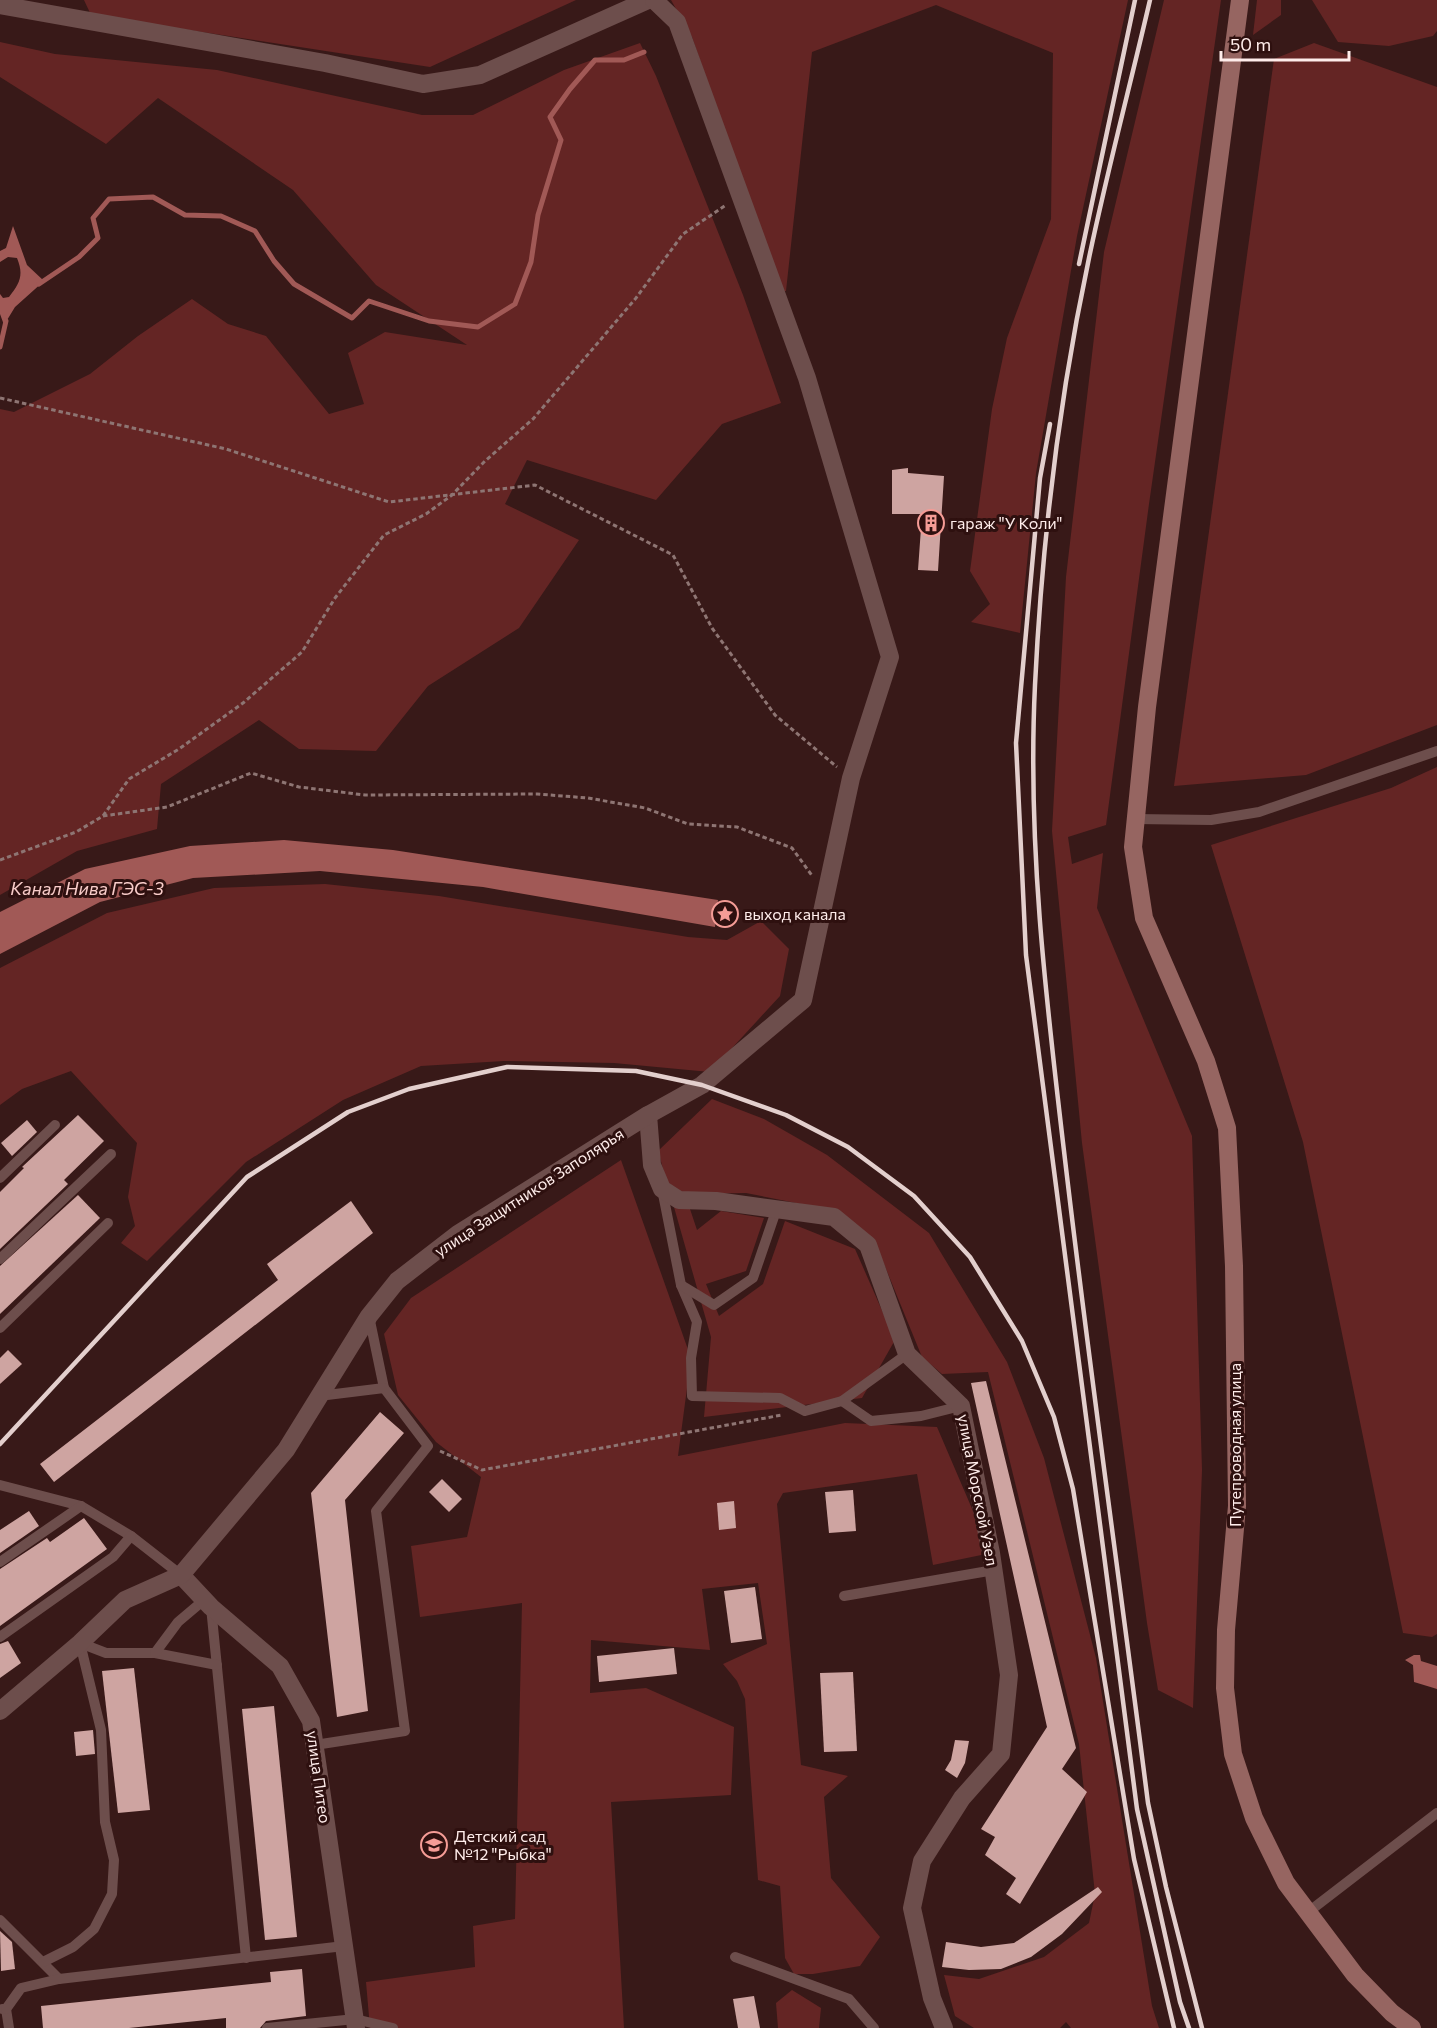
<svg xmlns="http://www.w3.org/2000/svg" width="1437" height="2028" font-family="Commissioner,sans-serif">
  <rect width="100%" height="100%" fill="#381918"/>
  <g fill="#642524">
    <polygon points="84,0 576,0 430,67 91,15"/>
    <polygon points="671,0 1128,0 1077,236 1036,473 1020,633 971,622 990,604 970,571 992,409 1007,338 1051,219 1053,53 936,5 812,52 786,291 781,292 692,37"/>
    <polygon points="1164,0 1221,0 1149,504 1106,825 1068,837 1072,864 1103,853 1097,908 1192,1136 1202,1470 1193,1708 1158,1690 1147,1623 1082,1143 1052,831 1066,577 1104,252"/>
    <polygon points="1257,0 1281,0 1281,15 1253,35"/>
    <polygon points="1312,0 1437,0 1437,31 1433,36 1389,46 1338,42"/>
    <polygon points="0,42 55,54 217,70 422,115 473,115 564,70 640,43 656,76 743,295 781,403 722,424 656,500 527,460 505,504 579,540 519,628 428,686 376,751 299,749 259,720 161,784 157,829 77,851 0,895 0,409 14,412 90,374 138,336 192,299 228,324 266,336 329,414 364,404 348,353 385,332 467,345 376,285 293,190 158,98 106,144 0,77"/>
    <polygon points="1314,43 1437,87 1437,725 1306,775 1174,786 1274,59"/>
    <polygon points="1437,767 1437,1634 1432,1637 1403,1633 1303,1142 1211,845 1391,788"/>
    <polygon points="325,884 439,896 688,937 727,940 761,921 789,949 780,996 710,1072 614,1063 504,1061 421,1066 343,1100 246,1162 147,1261 121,1243 135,1226 128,1197 137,1143 71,1071 22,1089 0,1105 0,968 107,913 214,888"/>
    <polygon points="712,1099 764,1119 827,1155 929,1233 1007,1362 1044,1458 1096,1658 1152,2006 1159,2028 1071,2028 1066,2022 1060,2028 974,2028 955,2016 944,1975 979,1979 1044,1957 1089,1923 1095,1894 1079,1744 988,1372 942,1374 922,1357 875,1242 836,1211 746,1193 685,1194 697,1230 721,1211 764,1218 746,1271 706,1284 719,1316 763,1284 785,1221 855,1249 895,1340 862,1398 704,1417 711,1337 658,1151"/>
    <polygon points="621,1160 691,1358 678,1456 845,1423 937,1427 991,1553 933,1565 917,1474 783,1493 777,1504 801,1765 848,1776 824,1797 831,1878 880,1937 860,1966 813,1974 794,1974 785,1958 780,1886 758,1880 745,1699 737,1681 723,1664 767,1644 758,1583 702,1589 710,1650 591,1640 590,1693 646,1688 734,1727 731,1795 611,1802 624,2028 370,2028 366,1982 475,1967 473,1926 515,1919 522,1603 420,1617 411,1546 467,1537 481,1477 436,1442 398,1395 384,1334 411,1298"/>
    <polygon points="792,1990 821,2008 819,2028 778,2028 776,2003"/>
  </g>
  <g fill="#a15956">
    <path d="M13,226L27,265L44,281L15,307L4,325L0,314V294L3,298L9,297C20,283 24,275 17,258L8,257L0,262V251L6,248Z"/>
    <polygon points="284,840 393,850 718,900 715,927 483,887 320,871 193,878 100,902 0,954 0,912 85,869 190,846"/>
    <polygon points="1414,1655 1420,1655 1421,1661 1437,1666 1437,1689 1414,1682 1413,1665 1405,1660"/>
  </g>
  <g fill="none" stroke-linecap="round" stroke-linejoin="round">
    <g stroke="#a15956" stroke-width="5">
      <polyline points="39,284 79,257 98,238 93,218 109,199 153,197 185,215 221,216 255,231 274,261 294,284 352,318 369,301 429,321 478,327 515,304 531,262 538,215 561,140 550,117 570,89 595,60 624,60 644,52"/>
      <polyline points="0,347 6,321"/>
    </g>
  </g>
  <g fill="#cea4a1">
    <polygon points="908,468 908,473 944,476 938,571 918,570 922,514 892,514 892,470"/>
    <polygon points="78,1115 104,1141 64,1180 68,1184 0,1249 0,1192 24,1168 22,1167"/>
    <polygon points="27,1120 37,1132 12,1156 1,1143"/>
    <polygon points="78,1195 100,1218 0,1314 0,1266"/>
    <polygon points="351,1201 373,1233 54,1482 40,1464 278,1280 267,1264"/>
    <polygon points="8,1350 22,1364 0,1384 0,1358"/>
    <polygon points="986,1381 1076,1748 1062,1769 1087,1792 1020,1904 1006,1894 1016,1878 985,1855 995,1837 981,1829 1047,1727 971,1383"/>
    <polygon points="380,1412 404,1433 345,1500 368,1711 337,1717 311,1493"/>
    <polygon points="442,1479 462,1499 449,1512 429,1492"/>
    <polygon points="853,1490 856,1531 829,1533 825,1492"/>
    <polygon points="734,1501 736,1528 719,1530 717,1503"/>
    <polygon points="29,1511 39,1526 0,1553 0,1530"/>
    <polygon points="84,1518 107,1549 0,1626 0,1569 47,1538 50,1542"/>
    <polygon points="755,1587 762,1639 731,1643 724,1591"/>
    <polygon points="8,1641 21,1663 0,1678 0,1644"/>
    <polygon points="674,1648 677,1674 599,1682 597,1656"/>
    <polygon points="134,1668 150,1810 118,1813 102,1671"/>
    <polygon points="853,1672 857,1751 824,1752 820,1673"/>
    <polygon points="274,1706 297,1937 265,1940 242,1709"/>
    <polygon points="93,1730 95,1754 76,1756 74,1732"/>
    <polygon points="955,1740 969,1741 965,1763 957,1778 945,1770 951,1760"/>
    <polygon points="1098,1887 1102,1892 1062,1934 1031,1957 1001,1969 969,1970 942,1967 946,1942 981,1947 1014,1943"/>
    <polygon points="0,1931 12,1942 15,1969 1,1971"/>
    <polygon points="302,1969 306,2016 266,2021 260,2028 226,2028 226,2018 129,2028 43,2028 41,2006 271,1982 270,1972"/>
    <polygon points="754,1996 760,2028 738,2028 733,1999"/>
  </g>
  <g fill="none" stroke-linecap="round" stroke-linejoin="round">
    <g stroke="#8e7573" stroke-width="3" stroke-dasharray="4.5 3" stroke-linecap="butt">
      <polyline points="0,398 226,449 389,502 535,485 673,555 712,628 775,715 837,767"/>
      <polyline points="103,816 167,807 251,773 299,787 365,795 537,794 588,798 645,808 688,824 737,827 792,848 813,877"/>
      <polyline points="0,860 76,832 103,816 129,779 179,749 243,703 302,652 335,598 384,535 426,514 452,495 485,461 533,419 636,298 683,234 726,205"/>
      <polyline points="440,1451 482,1470 782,1415"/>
    </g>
    <g stroke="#6d4e4c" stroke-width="10">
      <polyline points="1135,819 1211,820 1259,812 1437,751"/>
      <polyline points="0,1178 55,1125"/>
      <polyline points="662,1189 681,1285 697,1322 691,1358 692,1396 780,1398 805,1411 842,1401 907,1354"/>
      <polyline points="0,1259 111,1154"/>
      <polyline points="681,1285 714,1305 753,1278 777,1208"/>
      <polyline points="369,1316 384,1388"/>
      <polyline points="0,1328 108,1223"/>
      <polyline points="842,1401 871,1421 921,1416 961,1406"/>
      <polyline points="0,1485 81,1506 131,1536 181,1575"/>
      <polyline points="0,1562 81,1506"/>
      <polyline points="844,1596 994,1570"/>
      <polyline points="211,1607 246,1958"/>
      <polyline points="0,1637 113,1557 131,1536"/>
      <polyline points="80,1643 106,1653 155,1653 217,1665"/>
      <polyline points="155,1653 178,1622 204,1600"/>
      <polyline points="315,1745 405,1731 376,1511 428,1446 384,1388 319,1396"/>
      <polyline points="1307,1913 1437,1813"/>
      <polyline points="0,1920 59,1979"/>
      <polyline points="735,1957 849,1999 874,2028"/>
      <polyline points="43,1962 73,1947 94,1929 112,1894 114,1860 105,1822 101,1730 80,1643"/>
      <polyline points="2,2009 6,2009 9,2028"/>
      <polyline points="6,2009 21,1988 59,1979 344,1946"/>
      <polyline points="267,2028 355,2019 393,2028"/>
    </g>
    <g stroke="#6d4e4c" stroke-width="18">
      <polyline points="0,5 325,63 423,84 480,75 648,0"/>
      <polyline points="648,1115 652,1165 662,1189 679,1200 716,1201 834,1217 868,1245 907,1354 961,1406 991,1553 1009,1675 1001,1754 962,1798 922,1861 912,1908 932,1998 944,2028"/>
      <polyline points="181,1575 211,1607 280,1666 311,1721 356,2028"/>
      <polyline points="0,1711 80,1643 125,1600 181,1575 286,1450 369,1316 397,1281 458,1234 648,1115 702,1085 803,1000 851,778 890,657 807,378 677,22 654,0"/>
    </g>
    <polyline stroke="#966561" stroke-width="18" points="1240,0 1147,707 1133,847 1144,918 1206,1061 1227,1128 1234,1266 1237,1506 1226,1630 1225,1688 1233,1754 1254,1818 1286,1883 1355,1975 1392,2013 1412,2028"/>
    <g stroke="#e3cfcd" stroke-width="4.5">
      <path d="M1150,0C1130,86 1107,172 1089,258C1059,399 1042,541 1035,685C1027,847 1047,1007 1066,1168C1091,1380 1121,1591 1148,1803L1166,1887L1202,2028"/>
      <polyline points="1079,264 1135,0"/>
      <polyline points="1050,424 1040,478 1016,743 1026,955 1137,1809 1180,2002 1189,2028"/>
      <polyline points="0,1444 247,1177 348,1112 409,1089 507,1067 636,1071 702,1085 786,1115 848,1147 914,1196 970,1257 1022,1341 1054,1417 1073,1489 1134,1859 1174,2028"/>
    </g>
  </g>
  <defs>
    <symbol id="building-ring" viewBox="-11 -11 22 22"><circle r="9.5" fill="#2e100f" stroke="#f59c96" stroke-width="1.5"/><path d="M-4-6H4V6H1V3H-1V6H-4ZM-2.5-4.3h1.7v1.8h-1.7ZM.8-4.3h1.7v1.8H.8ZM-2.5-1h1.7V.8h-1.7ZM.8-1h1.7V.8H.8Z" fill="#f59c96"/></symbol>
    <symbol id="sight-ring" viewBox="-11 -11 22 22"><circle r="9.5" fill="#2e100f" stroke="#f59c96" stroke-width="1.5"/><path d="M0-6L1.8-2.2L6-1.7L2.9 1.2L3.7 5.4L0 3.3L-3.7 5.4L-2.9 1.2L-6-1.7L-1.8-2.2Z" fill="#f59c96"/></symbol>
    <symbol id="school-ring" viewBox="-11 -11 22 22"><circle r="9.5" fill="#2e100f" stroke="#f59c96" stroke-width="1.5"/><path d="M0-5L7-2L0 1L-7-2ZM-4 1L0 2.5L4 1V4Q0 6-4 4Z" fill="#f59c96"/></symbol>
  </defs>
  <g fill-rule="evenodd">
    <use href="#building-ring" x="916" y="508" width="30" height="30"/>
    <use href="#sight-ring" x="710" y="899" width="30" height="30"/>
    <use href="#school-ring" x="419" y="1830" width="30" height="30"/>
  </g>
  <g text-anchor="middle" stroke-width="6" stroke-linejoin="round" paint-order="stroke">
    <g font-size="16" fill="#ffedeb" stroke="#2e100f" text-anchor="start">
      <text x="950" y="529">гараж "У Коли"</text>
      <text x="744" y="920">выход канала</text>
      <text x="454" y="1842">Детский сад<tspan x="454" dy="18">№12 "Рыбка"</tspan></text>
    </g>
    <g font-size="16" fill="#ffedeb" stroke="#2e100f">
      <text transform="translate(529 1192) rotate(-33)" y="6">улица Защитников Заполярья</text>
      <text transform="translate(1235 1445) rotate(-90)" y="6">Путепроводная улица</text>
      <text transform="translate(978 1490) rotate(79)" y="6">улица Морской Узел</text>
      <text transform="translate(319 1777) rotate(82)" y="6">улица Питео</text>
    </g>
    <g font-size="18" font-style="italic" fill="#f8ccc9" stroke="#2e100f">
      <text x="87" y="895">Канал Нива ГЭС-3</text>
    </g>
  </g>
  <path d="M1221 51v9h128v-9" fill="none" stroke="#ffedeb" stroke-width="3"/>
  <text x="1230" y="51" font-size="18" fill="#ffedeb" stroke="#2e100f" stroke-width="4.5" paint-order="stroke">50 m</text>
</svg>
